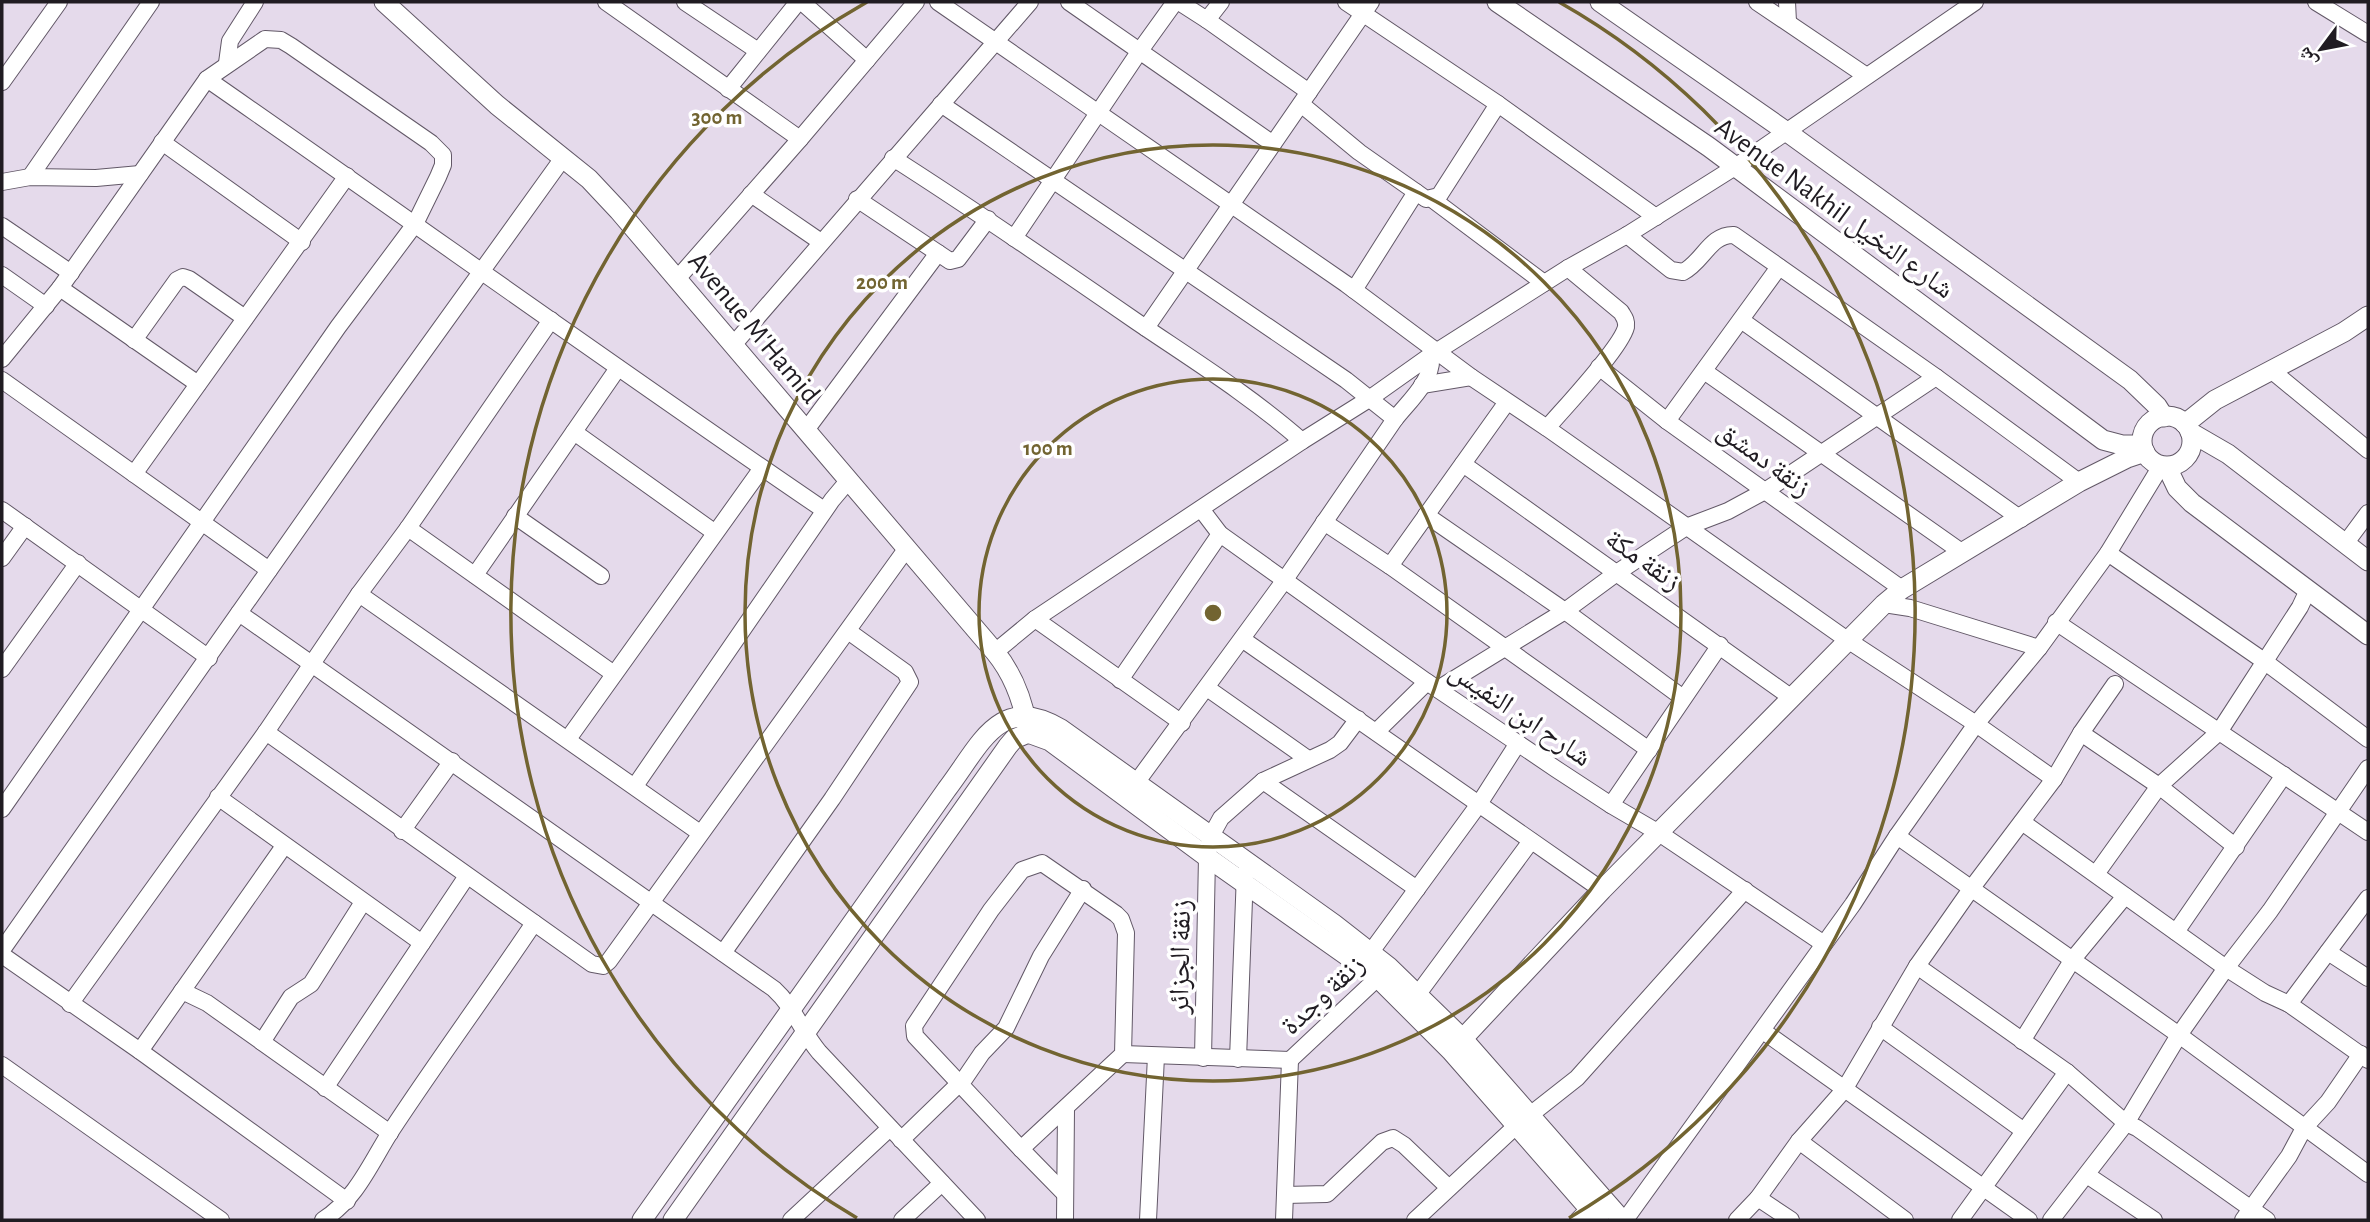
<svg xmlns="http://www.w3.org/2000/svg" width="2370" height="1222" font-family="'Alegreya Sans','Noto Naskh Arabic',sans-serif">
  <rect width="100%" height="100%" fill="#e5daeb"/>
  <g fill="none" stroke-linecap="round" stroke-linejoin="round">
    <defs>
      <g id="minor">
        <polyline points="606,2 800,139"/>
        <polyline points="685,2 758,51"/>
        <polyline points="802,2 867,60"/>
        <polyline points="938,2 1346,284 1471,377 1547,428 1846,639 1976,724 2054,779"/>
        <polyline points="1069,2 1273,144"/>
        <polyline points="1179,2 1207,20 1221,2"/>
        <polyline points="1346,2 1498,104 1656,217"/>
        <polyline points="1757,2 1865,75"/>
        <polyline points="1787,2 1788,22"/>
        <polyline points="2316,2 2368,34"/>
        <polyline points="1207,20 1309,92"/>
        <polyline points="227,63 230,41 255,2"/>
        <path d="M207,79C413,222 617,369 824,510"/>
        <polyline points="2,82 59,2"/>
        <polyline points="728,89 798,2"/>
        <polyline points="941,104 1346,380 1395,419"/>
        <polyline points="1301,104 1359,152 1426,199 1439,196 1498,104"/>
        <polyline points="162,142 302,242"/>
        <path d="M893,158C976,211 1056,266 1137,322C1193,360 1251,396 1302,441"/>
        <polyline points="30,177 151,2"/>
        <polyline points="2,182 30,177 96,178 140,174"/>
        <polyline points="751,194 821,242"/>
        <polyline points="857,199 950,261 958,259 988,219"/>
        <polyline points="1432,199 1544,283"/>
        <polyline points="2,226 71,273"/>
        <path d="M1627,235L1671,270L1683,272C1703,262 1710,234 1734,235L1936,377L2079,482"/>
        <polyline points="1014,238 1139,52 1175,2"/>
        <polyline points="2,275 46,306"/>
        <polyline points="677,279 800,139 916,2"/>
        <polyline points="60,288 198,384"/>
        <polyline points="1354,290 1416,192"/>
        <polyline points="1741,320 2021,519"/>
        <polyline points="1146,328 1371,2"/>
        <polyline points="134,340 177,280 183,277 189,279 245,318"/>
        <polyline points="734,344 1030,2"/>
        <polyline points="2,359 60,288 207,79 265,39 281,40 291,46 431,143 443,155 443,165 438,177 415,224 338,327 2,809"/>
        <polyline points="1599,367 1667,421 1902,589"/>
        <polyline points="2271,370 2368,450"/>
        <polyline points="1704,371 1963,553"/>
        <polyline points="2,380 269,570"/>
        <polyline points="1422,385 1471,377"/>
        <polyline points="1667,421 1779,267"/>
        <path d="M1547,428C1564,408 1621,348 1626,327C1627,320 1624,317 1621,312L1568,268"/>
        <polyline points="806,430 938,253"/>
        <polyline points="574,432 714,532"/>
        <polyline points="1463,464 1792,698"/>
        <polyline points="134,474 347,176"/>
        <polyline points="1201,509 1220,534 1427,682 1556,769 1611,805 1659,833 1824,944"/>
        <polyline points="2,510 209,658"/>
        <polyline points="1426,515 1565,611 1683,698"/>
        <polyline points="515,516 601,576"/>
        <polyline points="1324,522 1390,566 1649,750"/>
        <polyline points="408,528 614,674"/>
        <polyline points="2345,544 2368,513"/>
        <polyline points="2108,553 2264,661 2368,739"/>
        <polyline points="2,558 25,526"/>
        <polyline points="1390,566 1507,402"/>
        <polyline points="475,575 618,368"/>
        <polyline points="359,594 700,833"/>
        <polyline points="1884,604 1910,608 2039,648"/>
        <path d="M239,613L774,989C794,1007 802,1032 819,1052L977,1220"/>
        <polyline points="1035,619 1182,723"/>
        <polyline points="2056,622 2368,832"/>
        <polyline points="1242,639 1602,890"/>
        <polyline points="995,652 1035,619 1302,441 1369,399 1431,355 1568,268 1627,235 1735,167 1975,2"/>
        <polyline points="2,669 78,563"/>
        <polyline points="1120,680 1220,534"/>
        <polyline points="1207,688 1308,759"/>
        <polyline points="1438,689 1565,611 1618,572 1686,527 1728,511 1765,491 1936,377"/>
        <polyline points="266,732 592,964 603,966 609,961 907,548"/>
        <polyline points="1376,732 1427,682"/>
        <polyline points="2081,733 2159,786 2236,847"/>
        <polyline points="568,739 762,468"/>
        <polyline points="1263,781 1417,889"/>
        <path d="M1136,783L1284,581L1395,419C1409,401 1434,380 1431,355"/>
        <polyline points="635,786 832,500 848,481"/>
        <polyline points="218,797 422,943"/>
        <polyline points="1611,805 1720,645"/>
        <polyline points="2022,822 2226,968 2265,993 2289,1004 2368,1060"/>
        <polyline points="402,831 452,761"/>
        <polyline points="1897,836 2179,1035 2368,1174"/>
        <polygon points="1042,863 1116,914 1121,919 1126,933 1123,1054 1021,1149 915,1036 914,1026 991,910 1022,870"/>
        <polyline points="2096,874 2159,786 2219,732 2300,607 2308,590"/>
        <polyline points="2176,932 2284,775"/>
        <polyline points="2,950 376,418 563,158"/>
        <polyline points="2328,952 2368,978"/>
        <polyline points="723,953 832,799 910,682 905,672 848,631"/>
        <polyline points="2,955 140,1051 347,1201"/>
        <polyline points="1365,960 1479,804 1518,743"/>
        <polyline points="1917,966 2067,1072 2126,1123 2137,1128 2267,1220"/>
        <polyline points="182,991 207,1003 390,1133"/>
        <polyline points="1412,1002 1531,841"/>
        <polyline points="70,1004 266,732 359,594 408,528 551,320"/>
        <polyline points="2289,1004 2368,898"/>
        <polyline points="1880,1027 2024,1131"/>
        <polyline points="1763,1031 2029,1220"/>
        <polyline points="2022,1041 2073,959 2125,896"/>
        <polyline points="262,1042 291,997 311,984 363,902"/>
        <polyline points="140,1051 284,846"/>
        <polyline points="1123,1054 1290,1060"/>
        <polyline points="1203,1058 1207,857 1211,836 1221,818 1263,781 1330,750 1340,743 1358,719"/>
        <polyline points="1238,1059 1245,873"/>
        <polyline points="1290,1060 1385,971"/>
        <polyline points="2,1065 221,1220"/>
        <polyline points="325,1088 467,876"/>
        <polyline points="901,1140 965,1078 982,1053 1006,1028 1041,956 1083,889"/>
        <polyline points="1799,1141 1905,1220"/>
        <polyline points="1021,1149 1065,1194"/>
        <polyline points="2087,1175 2154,1220"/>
        <polyline points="1285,1195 1327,1194 1382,1142 1393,1138 1404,1145 1448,1187"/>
        <polyline points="1758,1198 1791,1220"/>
        <path d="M323,1220C357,1198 370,1164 391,1131C437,1061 487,993 534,923"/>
        <polyline points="791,1220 890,1128"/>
        <polyline points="902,1220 942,1183"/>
        <polyline points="1065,1220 1066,1109"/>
        <polyline points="1148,1220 1156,1056"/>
        <polyline points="1284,1220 1290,1060"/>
        <polyline points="1415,1220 1516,1126 1577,1078 1745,890"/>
        <polyline points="1578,1220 1589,1209"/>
        <polyline points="1625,1220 1853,904 1897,836 1976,724 2039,648 2108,553 2161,466"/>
        <polyline points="1737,1220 1758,1198 1799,1141 1844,1090 1917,966 1971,889 2054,779 2081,733 2115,684"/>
        <polyline points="1960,1220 2067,1072"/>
        <polyline points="2051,1220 2126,1123 2179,1035 2226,968 2270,911 2368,768"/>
        <polyline points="2243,1220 2289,1156 2304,1128 2328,1102 2361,1054"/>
      </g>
      <g id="tertiary">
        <path d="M384,2L497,105L589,179L619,211L995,652C1013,674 1022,698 1027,725"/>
        <polyline points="1497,2 1709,147 2103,440 2122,445 2142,445"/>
        <polyline points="1600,2 1787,132 2130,380 2157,406 2164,417"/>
        <circle cx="2167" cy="441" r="25"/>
        <polyline points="2185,424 2215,400 2344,332 2368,316"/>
        <polyline points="2190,432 2228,454 2368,561"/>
        <polyline points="2167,467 2177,488 2192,503 2368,635"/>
        <polyline points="1454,1048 1602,890 1884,604 1902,589 2079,482 2127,458 2145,452"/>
        <path d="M642,1220L947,789C980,746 999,692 1061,729L1334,924L1389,967L1463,1039L1622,1220"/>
        <polyline points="673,1220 1008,746 1014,739 1028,733 1050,741 1207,857 1377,977 1451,1051 1599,1220"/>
      </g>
    </defs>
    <use href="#minor" stroke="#625867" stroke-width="18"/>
    <use href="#tertiary" stroke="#625867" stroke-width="21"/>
    <use href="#minor" stroke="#fff" stroke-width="16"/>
    <use href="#tertiary" stroke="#fff" stroke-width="19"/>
  </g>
  <g fill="none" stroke="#726431" stroke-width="3.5">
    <circle cx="1213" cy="613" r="234"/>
    <circle cx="1213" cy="613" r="468"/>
    <path d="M857 1218A702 702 0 0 1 867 2M1559 2A702 702 0 0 1 1569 1218"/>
  </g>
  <g text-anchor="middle" stroke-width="7" stroke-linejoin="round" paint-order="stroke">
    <g font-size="28" fill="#201c22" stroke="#fff">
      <text transform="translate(1835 207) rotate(36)" y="10">Avenue Nakhil شارع النخيل</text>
      <text transform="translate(755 327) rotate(50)" y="10">Avenue M'Hamid</text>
      <text transform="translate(1765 458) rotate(36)" y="10">زنقة دمشق</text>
      <text transform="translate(1644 559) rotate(35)" y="10">زنقة مكة</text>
      <text transform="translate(1521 713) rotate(34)" y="10">شارح ابن النفيس</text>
      <text transform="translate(1179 957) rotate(-89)" y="10">زنقة الجزائر</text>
      <text transform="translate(1322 994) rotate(-43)" y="10">زنقة وجدة</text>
    </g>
  </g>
  <circle cx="1213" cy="613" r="10" fill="#726431" stroke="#fff" stroke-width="3.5"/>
  <g font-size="21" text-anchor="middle" font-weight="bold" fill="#726431" stroke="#fff" stroke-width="7" stroke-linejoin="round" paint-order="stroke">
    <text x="717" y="124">300 m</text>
    <text x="882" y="289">200 m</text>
    <text x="1048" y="455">100 m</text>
  </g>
  <rect width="2370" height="1222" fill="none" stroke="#201c22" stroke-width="7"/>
  <g transform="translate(2321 49) rotate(238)" stroke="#ffffff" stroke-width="5" paint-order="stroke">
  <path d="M0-5L12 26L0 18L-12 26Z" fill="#201c22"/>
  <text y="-10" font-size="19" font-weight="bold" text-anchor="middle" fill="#201c22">ش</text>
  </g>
</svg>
